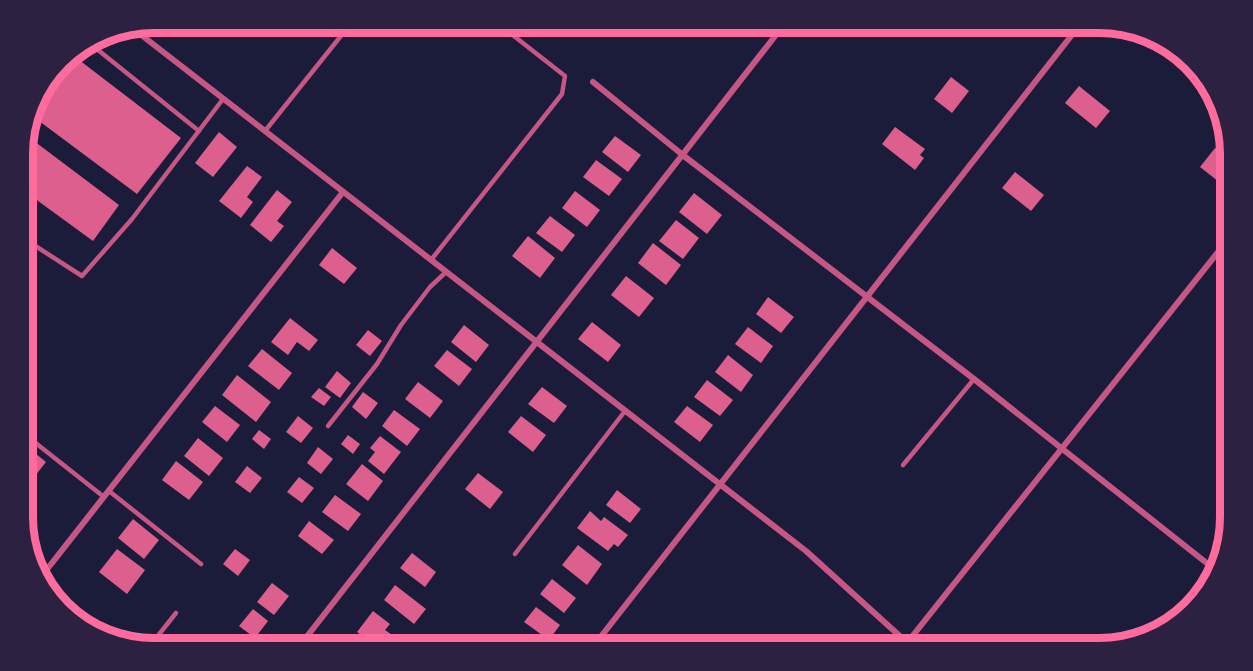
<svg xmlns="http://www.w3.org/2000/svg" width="1253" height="671" font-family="'Exo 2',sans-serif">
  <rect width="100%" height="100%" fill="#1b1b3a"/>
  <g fill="#dd5f8e">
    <polygon points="70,53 181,138 137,194 31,115 36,96"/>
    <polygon points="951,77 969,91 952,113 934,99"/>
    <polygon points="1079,86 1110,111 1096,128 1065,103"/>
    <polygon points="895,127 925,149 920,155 924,158 915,170 882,144"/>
    <polygon points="219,132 237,147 213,177 195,163"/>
    <polygon points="26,135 119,205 93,241 23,190 23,145"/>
    <polygon points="615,136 641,155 628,172 602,152"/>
    <polygon points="1215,148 1229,159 1228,189 1200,167"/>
    <polygon points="596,160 622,179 609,196 583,177"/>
    <polygon points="247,166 262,177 247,197 253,202 241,218 219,201"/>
    <polygon points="1015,172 1044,195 1031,211 1002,188"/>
    <polygon points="277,190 292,202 277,221 284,226 271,242 250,225"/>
    <polygon points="575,191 600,210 587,227 562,208"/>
    <polygon points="694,193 722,215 707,234 679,212"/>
    <polygon points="550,216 575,235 562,252 536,233"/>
    <polygon points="676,220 699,238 683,259 659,241"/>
    <polygon points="528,236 555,258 540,278 512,256"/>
    <polygon points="653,243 681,265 666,285 638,263"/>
    <polygon points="332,248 357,268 344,284 319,265"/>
    <polygon points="626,276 654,298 639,317 611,295"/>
    <polygon points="768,297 794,317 781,333 756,314"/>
    <polygon points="290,318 318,340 309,351 297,342 288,355 271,342"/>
    <polygon points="592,322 621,345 608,362 578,339"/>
    <polygon points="464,325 489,345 476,362 451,342"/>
    <polygon points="748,327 773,346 761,363 735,344"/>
    <polygon points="368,330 382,341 370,356 356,345"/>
    <polygon points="262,349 292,373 279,390 248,366"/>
    <polygon points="447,350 472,369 459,386 434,366"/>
    <polygon points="728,355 753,375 741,392 715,372"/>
    <polygon points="337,371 351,383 340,398 325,387"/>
    <polygon points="237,375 271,402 256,422 222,395"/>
    <polygon points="707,380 733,400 720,416 694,397"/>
    <polygon points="418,382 443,401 430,418 405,399"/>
    <polygon points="542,387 567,406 554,423 528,404"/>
    <polygon points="319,388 331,397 324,406 311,397"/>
    <polygon points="363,392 378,403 366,419 352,407"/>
    <polygon points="215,406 240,425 227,442 202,422"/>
    <polygon points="687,406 713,425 700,442 674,422"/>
    <polygon points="394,410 420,429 407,446 382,426"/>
    <polygon points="298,416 313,428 301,443 286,432"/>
    <polygon points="521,416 546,435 533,452 508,432"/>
    <polygon points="259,430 271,439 264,449 252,439"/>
    <polygon points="348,435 360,444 353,454 341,444"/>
    <polygon points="380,436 401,452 384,474 368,461 375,452 370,448"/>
    <polygon points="198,438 223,458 209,476 184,456"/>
    <polygon points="25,445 46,462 24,490 23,446"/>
    <polygon points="318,447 333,459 321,474 307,463"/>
    <polygon points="176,461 203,482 189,500 162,480"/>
    <polygon points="362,464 383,481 368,501 346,484"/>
    <polygon points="247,466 262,478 250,493 235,482"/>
    <polygon points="478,473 503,492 490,509 465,489"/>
    <polygon points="299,477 314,488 302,503 287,492"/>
    <polygon points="617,490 641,509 630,523 606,505"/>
    <polygon points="335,495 361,514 348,531 322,512"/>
    <polygon points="590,511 601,521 604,517 628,535 618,547 614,544 608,551 577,528"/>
    <polygon points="133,519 159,540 144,559 118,538"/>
    <polygon points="309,521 334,540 322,554 298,536"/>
    <polygon points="578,545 602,564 587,585 562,565"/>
    <polygon points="117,549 145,570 127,594 99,572"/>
    <polygon points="235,549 250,560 238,576 223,564"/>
    <polygon points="412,553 436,572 425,587 400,568"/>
    <polygon points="552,579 576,598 564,613 540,594"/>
    <polygon points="272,583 289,596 274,615 257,602"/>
    <polygon points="395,585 426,609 414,624 384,600"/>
    <polygon points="536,607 560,625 549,640 524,622"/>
    <polygon points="253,609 268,621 255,638 239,626"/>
    <polygon points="373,611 390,624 385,630 398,639 391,648 385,648 381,645 378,648 357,632"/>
    <polygon points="509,634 516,639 520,634 539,648 498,648"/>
    <polygon points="230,638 244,648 222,648"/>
  </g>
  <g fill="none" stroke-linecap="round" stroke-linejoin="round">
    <g stroke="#c65784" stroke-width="4.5">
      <polyline points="88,42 199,131"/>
      <polyline points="265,131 352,22"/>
      <polyline points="23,238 82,276 132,219 223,99"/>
      <polyline points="23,252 29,242"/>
      <polyline points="431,260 562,94 565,76 496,22"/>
      <polyline points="328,426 377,364 401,325 430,287 446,272"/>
      <polyline points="23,433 104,497"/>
      <polyline points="903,465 974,379"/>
      <polyline points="109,491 201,564"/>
      <polyline points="515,554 625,411"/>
      <polyline points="149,647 176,613"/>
    </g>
    <g stroke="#c65784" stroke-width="6">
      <polyline points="131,27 806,551 913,648"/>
      <polyline points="593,82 684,156 974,379 1218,572"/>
      <polyline points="41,577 343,192"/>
      <polyline points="298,648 786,22"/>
      <polyline points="592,648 1082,22"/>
      <polyline points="903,648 1230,237"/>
    </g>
  </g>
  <path d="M0 0H1253V671H0ZM154 33H1099A121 121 0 0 1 1220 154V517A121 121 0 0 1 1099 638H154A121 121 0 0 1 33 517V154A121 121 0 0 1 154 33Z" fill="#2d2142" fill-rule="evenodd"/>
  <path fill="none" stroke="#ff6b9d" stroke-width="8" d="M154 33H1099A121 121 0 0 1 1220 154V517A121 121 0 0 1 1099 638H154A121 121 0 0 1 33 517V154A121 121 0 0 1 154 33Z"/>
</svg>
